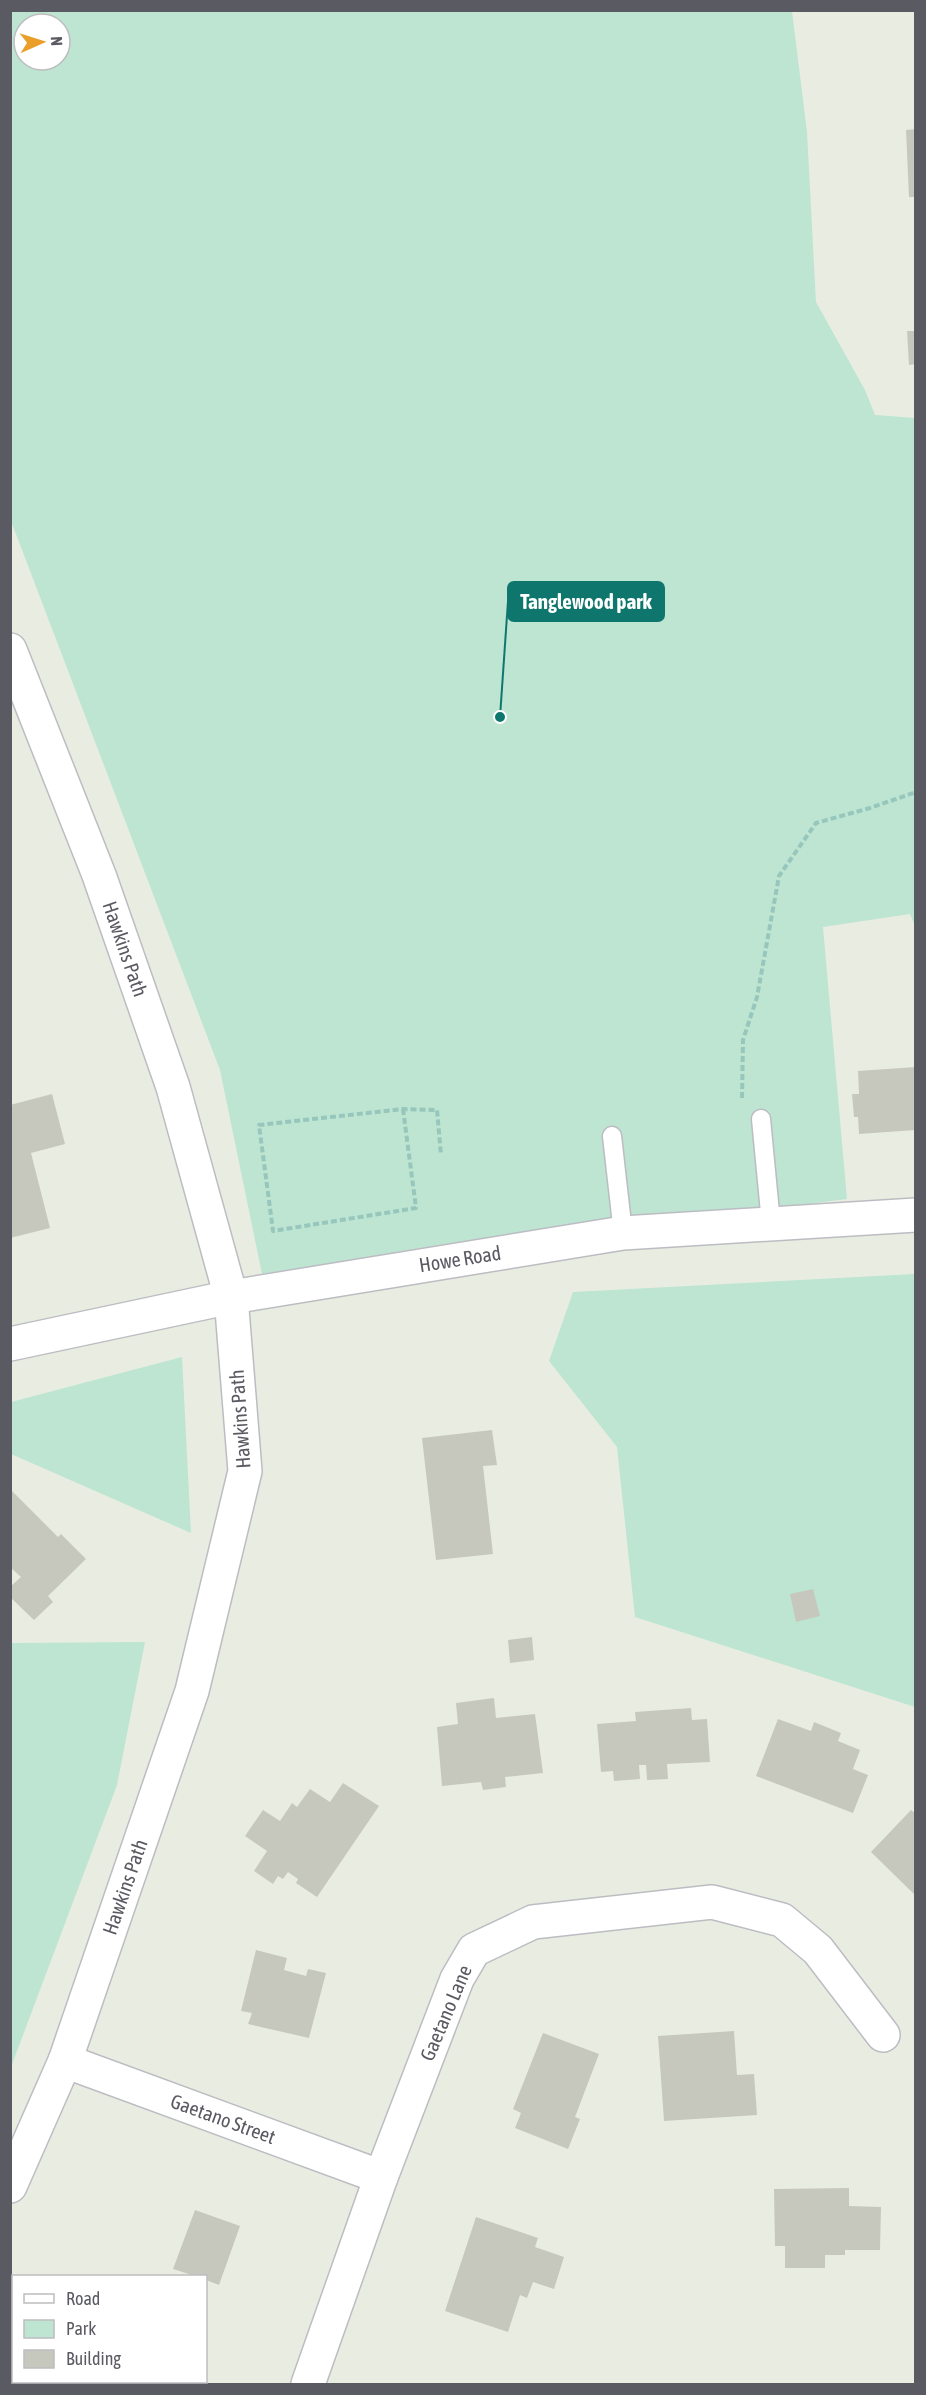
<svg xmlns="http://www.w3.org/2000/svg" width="926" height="2395" font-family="'Asap Condensed',sans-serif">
  <rect width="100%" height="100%" fill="#e9ede1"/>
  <g fill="#bde5d2" fill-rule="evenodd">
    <path d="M11,11H792L807,132L816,302L865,390L875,415L916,418L915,926L910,914L823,927L847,1199L262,1274L220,1070L11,521ZM24,24H60V60H24Z"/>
    <polygon points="914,1274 915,1707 635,1617 617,1447 549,1361 573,1292"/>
    <polygon points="182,1357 191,1533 11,1454 11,1402"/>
    <polygon points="145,1642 117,1785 11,2067 11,1643"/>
  </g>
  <g fill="#c6c8bd">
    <polygon points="916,129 916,197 909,197 906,130"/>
    <polygon points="907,331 916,331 916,364 909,365"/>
    <polygon points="916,1067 916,1130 859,1134 858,1117 854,1117 852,1094 859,1094 858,1071"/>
    <polygon points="52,1094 65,1144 31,1153 50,1228 10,1238 10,1105"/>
    <polygon points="492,1430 497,1465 483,1466 493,1554 436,1560 422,1438"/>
    <polygon points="10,1489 58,1537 61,1534 86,1559 48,1596 53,1602 34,1620 10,1597 10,1587 21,1577 10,1567"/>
    <polygon points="813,1589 820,1616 796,1622 790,1594"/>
    <polygon points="532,1637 534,1660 510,1663 508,1640"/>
    <polygon points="494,1698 496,1718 535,1714 543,1773 505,1777 506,1787 483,1790 481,1782 442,1786 437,1727 458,1724 456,1703"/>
    <polygon points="691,1708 692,1720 707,1719 710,1762 667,1764 668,1779 647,1780 646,1765 639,1765 640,1779 614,1781 613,1771 601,1772 597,1724 636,1721 635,1712"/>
    <polygon points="778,1719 811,1731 814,1722 841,1733 838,1741 860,1750 853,1769 868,1775 853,1813 756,1776"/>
    <polygon points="343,1783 379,1806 317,1897 296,1883 298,1879 288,1872 283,1879 278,1876 273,1884 254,1871 267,1851 245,1836 263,1810 280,1821 292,1803 297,1807 310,1789 330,1802"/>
    <polygon points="911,1810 916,1814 916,1896 871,1852"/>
    <polygon points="256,1950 287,1958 284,1970 306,1976 308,1969 326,1973 309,2038 248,2024 252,2013 241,2011"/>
    <polygon points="734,2031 737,2075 754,2074 757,2115 664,2121 658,2036"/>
    <polygon points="543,2033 599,2054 575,2117 580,2119 568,2149 515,2128 521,2113 513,2109"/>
    <polygon points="849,2188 849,2206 881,2207 880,2250 845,2250 845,2255 825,2255 825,2268 785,2268 785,2246 775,2246 774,2189"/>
    <polygon points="195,2210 240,2226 219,2285 206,2280 206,2276 195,2276 173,2269"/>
    <polygon points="476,2217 538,2238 535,2247 564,2257 554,2289 533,2282 527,2298 520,2295 508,2332 445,2311"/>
    <polygon points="140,2382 184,2382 183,2384 147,2384"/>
  </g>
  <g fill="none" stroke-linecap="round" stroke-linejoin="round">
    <defs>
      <g id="service">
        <polyline points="761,1119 771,1223"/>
        <polyline points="612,1136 623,1233"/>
      </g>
      <g id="minor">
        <polyline points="10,650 99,875 173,1087 231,1297 245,1471 192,1691 65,2061 10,2186"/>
        <polyline points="10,1344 231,1297 623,1233 916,1215"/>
        <polyline points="65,2061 381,2177"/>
        <polyline points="308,2384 381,2177 457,1979 474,1950 533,1922 712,1902 782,1920 818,1950 883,2035"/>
      </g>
    </defs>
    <use href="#service" stroke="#bcbcc3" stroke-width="21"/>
    <use href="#minor" stroke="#bcbcc3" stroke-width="36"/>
    <g stroke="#96c6bc" stroke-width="4" stroke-dasharray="6 3" stroke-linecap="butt">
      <polyline points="742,1098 743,1040 757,997 779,876 816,823 870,808 916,792"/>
      <polyline points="403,1109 416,1208 273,1231 259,1125 403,1109 437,1110 441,1155"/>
    </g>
    <use href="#service" stroke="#fff" stroke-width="18"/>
    <use href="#minor" stroke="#fff" stroke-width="33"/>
  </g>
  <g text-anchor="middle" stroke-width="5" stroke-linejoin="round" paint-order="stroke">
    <g font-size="20" fill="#5a5a62" stroke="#fff">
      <text transform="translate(125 949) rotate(71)" y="7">Hawkins Path</text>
      <text transform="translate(460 1259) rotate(-9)" y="7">Howe Road</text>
      <text transform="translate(240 1419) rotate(-94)" y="7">Hawkins Path</text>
      <text transform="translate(125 1887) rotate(-71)" y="7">Hawkins Path</text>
      <text transform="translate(446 2013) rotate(-67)" y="7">Gaetano Lane</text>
      <text transform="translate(223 2119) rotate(20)" y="7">Gaetano Street</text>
    </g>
  </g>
  <path fill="none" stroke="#0f766e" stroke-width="2" d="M500 717L508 601"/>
  <circle fill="#0f766e" stroke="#fff" stroke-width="2" cx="500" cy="717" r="6"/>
  <rect fill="#0f766e" stroke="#0f766e" stroke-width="2" x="508" y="582" width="156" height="39" rx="6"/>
  <g font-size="21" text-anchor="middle" font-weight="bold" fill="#fff">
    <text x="586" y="609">Tanglewood park</text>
  </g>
  <rect width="926" height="2395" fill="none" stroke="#5a5a62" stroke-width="24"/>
  <rect x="12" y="2275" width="195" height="108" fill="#ffffff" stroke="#bdbdc0" stroke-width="1.5"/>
  <rect x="24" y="2294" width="30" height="9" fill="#ffffff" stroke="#bdbdc0" stroke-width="1.5"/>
  <text x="66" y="2305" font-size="18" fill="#5a5a62">Road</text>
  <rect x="24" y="2320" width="30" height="18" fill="#bde5d2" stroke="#bdbdc0" stroke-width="1.5"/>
  <text x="66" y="2335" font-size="18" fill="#5a5a62">Park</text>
  <rect x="24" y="2350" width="30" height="18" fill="#c6c8bd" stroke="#bdbdc0" stroke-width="1.5"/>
  <text x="66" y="2365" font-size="18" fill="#5a5a62">Building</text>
  <g transform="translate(42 42) rotate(87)"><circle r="28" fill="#ffffff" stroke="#bdbdc0" stroke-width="1.5"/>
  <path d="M0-4.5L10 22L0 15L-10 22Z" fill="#ea9f2a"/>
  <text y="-9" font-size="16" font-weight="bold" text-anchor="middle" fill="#5a5a62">N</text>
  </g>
</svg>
